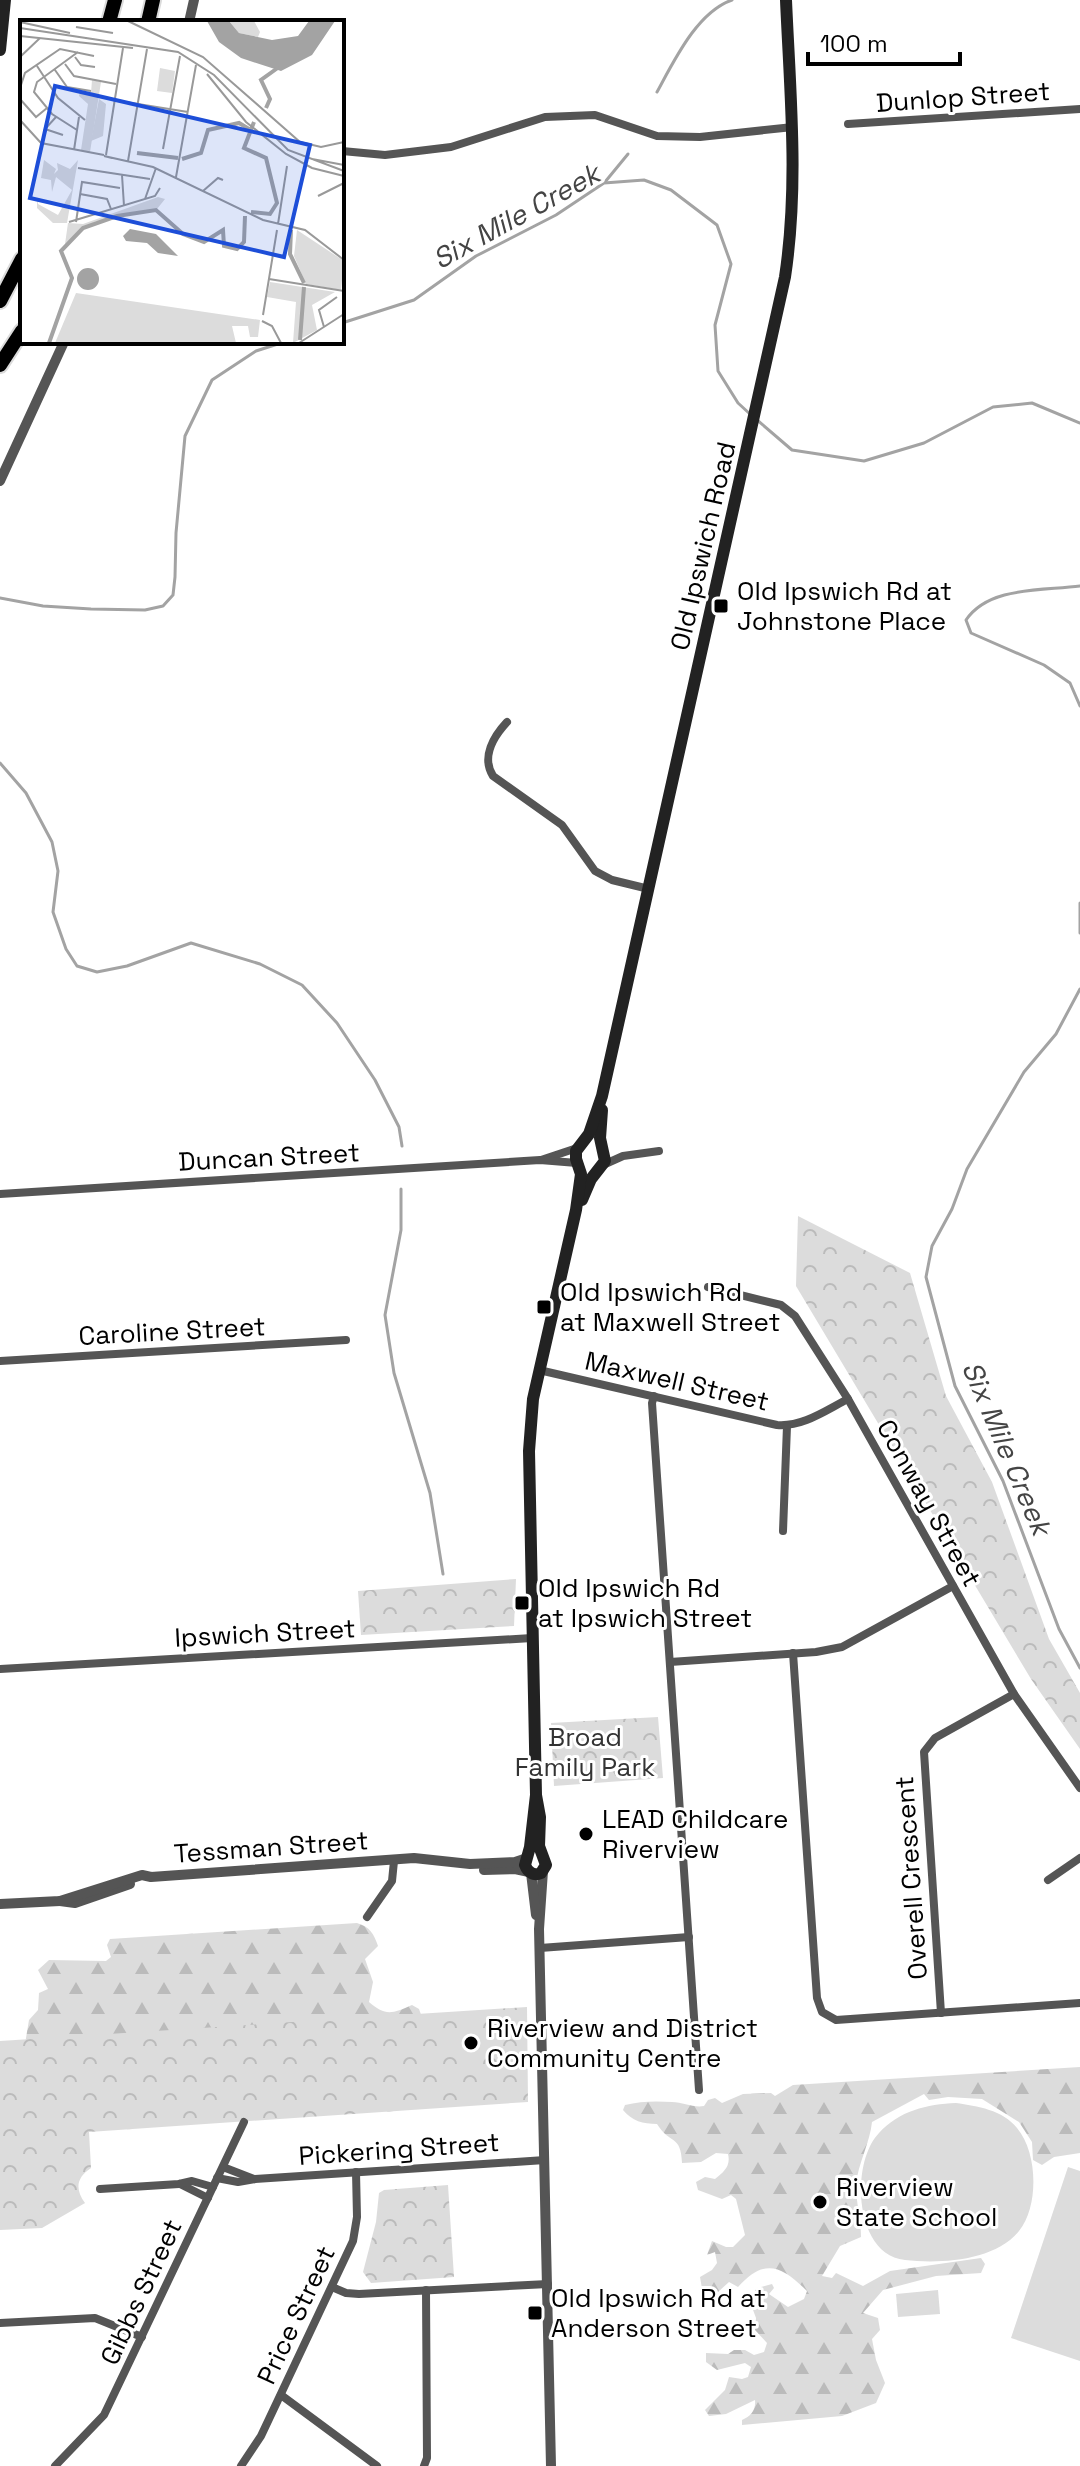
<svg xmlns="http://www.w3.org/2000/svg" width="1080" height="2466" font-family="'Space Grotesk',sans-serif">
  <defs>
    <pattern id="forest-firs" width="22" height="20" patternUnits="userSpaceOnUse" patternTransform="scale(2)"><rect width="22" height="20" fill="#dcdcdc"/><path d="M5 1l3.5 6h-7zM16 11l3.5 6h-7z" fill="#bbb"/></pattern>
    <pattern id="park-crowns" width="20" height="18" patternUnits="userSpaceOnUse" patternTransform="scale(2)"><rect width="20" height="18" fill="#dcdcdc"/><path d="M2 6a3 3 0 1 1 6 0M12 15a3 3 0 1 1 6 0" fill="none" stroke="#bbb"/></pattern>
  </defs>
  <rect width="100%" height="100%" fill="#fff"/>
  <g fill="#dcdcdc">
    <path d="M956,2103C977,2106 1003,2110 1017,2128C1038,2153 1039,2206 1019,2231C995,2261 940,2264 905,2260C854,2255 850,2163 879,2133C899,2111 927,2104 956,2103Z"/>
    <polygon points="1068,2167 1080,2171 1080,2361 1011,2338"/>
    <polygon points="938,2290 940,2314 898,2317 896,2294"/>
  </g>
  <g fill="url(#forest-firs)">
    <path d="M357,1923C370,1927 374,1934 378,1946L365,1959L373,1982L369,2002C385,2016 392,2014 412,2005L419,2009L423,2020L25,2044L29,2020L38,2010L39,1993L48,1989L38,1970L49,1960L106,1961L111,1957L107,1945L110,1939Z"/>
    <path d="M1080,2067V2153L1054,2157L1042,2165L1033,2160L1032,2142L1019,2122L982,2099L948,2097L929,2100L924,2094L872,2122C870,2143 858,2163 856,2185C856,2202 861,2220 861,2237L840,2246L822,2276L832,2278L836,2273L863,2286L890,2271L981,2258L985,2264L981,2273L936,2276L883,2290L863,2313L878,2318L880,2330L872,2339L876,2360L885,2383L876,2403L842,2416L742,2425V2420C751,2416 756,2410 755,2400L726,2414L709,2416L705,2410L725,2390L729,2377L742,2379L748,2377L751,2367L745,2363L717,2370L706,2362V2353L728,2354L734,2350H745L754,2355L764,2352L767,2343L755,2330L756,2318L749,2299L757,2288L772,2284L774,2288L769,2294L788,2307L804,2299L807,2291C781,2265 764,2258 738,2287L729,2282L718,2292L703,2294L700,2277L712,2270L717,2263L715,2252L707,2255L712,2241L726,2247H733L745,2235L736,2199L731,2195L722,2199L698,2190L696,2182L705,2177L715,2179C724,2172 731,2166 728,2154L716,2153L701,2162L682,2163C681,2134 670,2145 657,2124C643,2124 632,2121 623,2110L625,2105C640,2101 657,2101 672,2102C683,2102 693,2108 704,2106L708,2100L715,2098L722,2103L743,2094L771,2093L775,2096L793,2085Z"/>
  </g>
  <g fill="url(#park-crowns)">
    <polygon points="798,1216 910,1273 946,1396 992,1482 1049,1639 1080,1693 1080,1749 1031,1679 796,1286"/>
    <polygon points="516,1579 514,1626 361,1635 358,1591"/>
    <polygon points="658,1717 663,1778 554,1786 551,1723"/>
    <path d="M527,2007L528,2102L89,2132L91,2168C76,2178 75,2189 85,2203L42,2228L0,2230V2041Z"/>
    <polygon points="448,2185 454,2277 371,2283 363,2272 376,2222 379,2193 384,2190"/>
  </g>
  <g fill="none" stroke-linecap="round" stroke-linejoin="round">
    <g stroke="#a3a3a3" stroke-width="3">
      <path d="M657,92C674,61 697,12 732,0"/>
      <polyline points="605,182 628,154"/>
      <polyline points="342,323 414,300 476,256 556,215 604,183 644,180 671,190 717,225 731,264 715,325 718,371 738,403 750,414"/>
      <polyline points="756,419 792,450 864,461 924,443 993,407 1032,403 1080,423"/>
      <path d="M1080,586C1042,591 989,586 966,620L971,633L1044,665L1070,683L1080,706"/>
      <polyline points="0,598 43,606 91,609 145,610 163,606 173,595 175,577 176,533 185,436 212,380 256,351 284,342"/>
      <polyline points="0,763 26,793 52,842 58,871 53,912 66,949 77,966 97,972 127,966 191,943 260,964 302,985 337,1023 375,1080 399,1127 402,1146"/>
      <polyline points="1080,903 1080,933"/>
      <polyline points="1080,989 1056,1034 1024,1072 967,1169 952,1209 932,1246 926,1277 955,1386 1003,1481 1059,1629 1080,1668"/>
      <polyline points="401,1189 401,1230 385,1315 394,1373 430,1493 443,1574"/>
    </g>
    <defs>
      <g id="motorway">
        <polyline points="109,22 115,0"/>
        <polyline points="148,22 153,0"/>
        <polyline points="0,301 22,259"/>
        <polyline points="0,365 22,331"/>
      </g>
    </defs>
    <use href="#motorway" stroke="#dbdbdb" stroke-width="18"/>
    <g stroke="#555" stroke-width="8">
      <polyline points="848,124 1080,109"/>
      <polyline points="342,151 385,155 451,147 545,117 595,115 657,136 700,137 793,127"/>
      <path d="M507,722C494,736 481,757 493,776L562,825L595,871L612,880L649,889"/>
      <polyline points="541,1160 577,1148"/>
      <polyline points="603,1165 623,1156 659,1151"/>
      <polyline points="0,1194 540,1160 577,1163"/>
      <polyline points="708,1287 781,1305 795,1316 848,1399 1014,1694 1080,1788"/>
      <polyline points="0,1361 346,1340"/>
      <path d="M539,1370L777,1425C803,1427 826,1410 848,1399"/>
      <polyline points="654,1396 652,1403 699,2090"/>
      <polyline points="783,1531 787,1426"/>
      <polyline points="793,1653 817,1998 822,2012 836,2020 1080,2003"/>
      <polyline points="670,1662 816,1652 842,1647 953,1586"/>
      <polyline points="0,1669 532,1638"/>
      <polyline points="1048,1880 1080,1858"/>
      <polyline points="367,1917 392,1881 394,1861"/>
      <polyline points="540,1948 689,1937"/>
      <polyline points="941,2013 924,1752 935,1738 1014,1694"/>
      <polyline points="223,2167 254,2179"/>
      <polyline points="217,2178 238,2182 255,2179 545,2160"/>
      <polyline points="180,2184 208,2198"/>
      <polyline points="100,2189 179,2184 192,2181 213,2187"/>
      <polyline points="332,2287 346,2293 359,2294 548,2284"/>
      <polyline points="0,2323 95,2318 142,2337"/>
      <polyline points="281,2395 377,2466"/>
      <polyline points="55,2466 104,2415 244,2122"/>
      <polyline points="241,2466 261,2436 353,2241 357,2217 356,2172"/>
      <polyline points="424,2466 427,2458 426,2290"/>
    </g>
    <g stroke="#555" stroke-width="10">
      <polyline points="189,22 194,0"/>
      <polyline points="0,481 64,342"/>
      <polyline points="484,1870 515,1869 529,1872"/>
      <polyline points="543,1871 539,1929 551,2466"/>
      <polyline points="531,1873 536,1915"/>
      <polyline points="60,1901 75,1903 130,1884"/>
      <polyline points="0,1904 60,1901 142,1875 151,1877 414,1858 470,1864 515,1862 527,1858"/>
    </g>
    <g stroke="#222" stroke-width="12">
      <polyline points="0,50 5,0"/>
      <polyline points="582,1200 591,1179 605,1161 600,1138 602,1110"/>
      <path d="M536,1795L530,1847L525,1865C528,1873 534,1876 541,1873L546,1865L539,1846L540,1817L536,1795L529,1451L533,1399L576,1210L581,1174L576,1159V1151L589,1134L602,1096L785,277C799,184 790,93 786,0"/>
    </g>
    <use href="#motorway" stroke="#000" stroke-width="14"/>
  </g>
  <g fill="#000" stroke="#fff" stroke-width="3">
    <rect x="713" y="598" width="16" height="16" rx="4"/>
    <rect x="536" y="1299" width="16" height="16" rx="4"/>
    <rect x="514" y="1595" width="16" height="16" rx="4"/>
    <circle cx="586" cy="1834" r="8"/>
    <circle cx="471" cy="2043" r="8"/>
    <circle cx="820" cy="2202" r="8"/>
    <rect x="527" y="2305" width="16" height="16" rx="4"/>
  </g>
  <g text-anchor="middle" stroke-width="6" stroke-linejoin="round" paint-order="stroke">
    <g font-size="26" fill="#000" stroke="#fff">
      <text transform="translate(963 97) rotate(-4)" y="9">Dunlop Street</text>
      <text transform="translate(703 546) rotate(-77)" y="9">Old Ipswich Road</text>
      <text transform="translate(269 1157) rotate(-3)" y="9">Duncan Street</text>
      <text transform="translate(172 1331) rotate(-3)" y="9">Caroline Street</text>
      <text transform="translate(677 1381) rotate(13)" y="9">Maxwell Street</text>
      <text transform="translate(929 1503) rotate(61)" y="9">Conway Street</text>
      <text transform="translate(265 1633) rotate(-3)" y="9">Ipswich Street</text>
      <text transform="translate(271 1847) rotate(-4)" y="9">Tessman Street</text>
      <text transform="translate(911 1878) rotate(-94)" y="9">Overell Crescent</text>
      <text transform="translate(399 2149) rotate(-4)" y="9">Pickering Street</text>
      <text transform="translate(141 2292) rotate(-65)" y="9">Gibbs Street</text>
      <text transform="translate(296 2315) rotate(-65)" y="9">Price Street</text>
    </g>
    <g font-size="26" fill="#000" stroke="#fff" text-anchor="start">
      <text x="737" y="600">Old Ipswich Rd at<tspan x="737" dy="30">Johnstone Place</tspan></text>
      <text x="560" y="1301">Old Ipswich Rd<tspan x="560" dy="30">at Maxwell Street</tspan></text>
      <text x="538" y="1597">Old Ipswich Rd<tspan x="538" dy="30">at Ipswich Street</tspan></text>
      <text x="602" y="1828">LEAD Childcare<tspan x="602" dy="30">Riverview</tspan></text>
      <text x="487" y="2037">Riverview and District<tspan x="487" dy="30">Community Centre</tspan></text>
      <text x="836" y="2196">Riverview<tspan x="836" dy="30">State School</tspan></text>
      <text x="551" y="2307">Old Ipswich Rd at<tspan x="551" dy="30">Anderson Street</tspan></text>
    </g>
    <g font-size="26" fill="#333" stroke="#fff">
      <text x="585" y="1746">Broad<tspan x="585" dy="30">Family Park</tspan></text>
    </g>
    <g font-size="28" font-style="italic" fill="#444" stroke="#fff">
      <text transform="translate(516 216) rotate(-29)" y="10">Six Mile Creek</text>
      <text transform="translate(1007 1448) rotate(67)" y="10">Six Mile Creek</text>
    </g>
  </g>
  <g transform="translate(20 20)">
    <rect width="324" height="324" fill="#fff"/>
    <path d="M79,79L86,84L83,116L71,121ZM24,140L36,149L34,154L38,150L37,143L50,149L58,140L47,203H33L17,188V177L18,184L38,195L52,170L36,157L32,172L31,160L21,158ZM277,210L324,241L321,270L286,264L274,236Z" fill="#dcdcdc"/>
    <path d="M209,1H234L240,12L238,17L219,13ZM140,48L155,51L152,73L137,71ZM72,60L81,62L70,132L61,130L68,84L59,76L60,71L71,73ZM138,177L145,179L137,189L74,202L45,224L48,203L63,204ZM250,262L315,272L292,285L297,310L273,323L276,282L247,277ZM56,273L240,300L238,317H230L228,306H212L216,323H35Z" fill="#dcdcdc"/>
    <path d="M187,1H209L219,13L252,20L278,16L289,1H315L292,35L261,51L221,38L199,22ZM110,209L136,214L158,236L138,233L127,223L106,221L103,216ZM57 259a11 11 0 1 1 22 0a11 11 0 1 1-22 0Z" fill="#a3a3a3"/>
    <path fill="none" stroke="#a3a3a3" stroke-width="4" d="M246,88L250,79L241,60L259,47M117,133L158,138M162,139L181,133L188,110L219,103L229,109M231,192L250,194L257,183L246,138L224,128L234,102M271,210L270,234L284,263M280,320L284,267M29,323L52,258L41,231L63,208L97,196L136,190L163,214L184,222L203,210L204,226L217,229L224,222L225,196"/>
    <path fill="none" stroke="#999" stroke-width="2" d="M108,1L183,37L280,122L301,127L324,122M0,2L50,13M56,7L93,13M0,8L158,32L194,55L268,130L324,151M0,16L113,28M0,37L20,18M55,37L61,45L75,47M45,44L54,56L96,64M17,46L38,78L65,100M35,50L47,67L71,71M187,54L226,102L266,134L292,148L324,156M0,68L5,53L40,29L74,36M0,79L16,97L27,88M93,80L168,92M36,97L25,109L43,115M0,100L21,123L84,135M57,110L32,94L14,72L17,62L58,32M143,129L160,36M54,130L59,97M86,135L103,28M92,138L84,136L133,147L243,200L285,210L324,240M292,139L324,145M108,141L127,29M58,148L130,159M102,155L104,186M156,157L176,45M183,171L198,158L203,160M60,174L87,179L91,189M298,176L324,163M125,179L136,148M49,202L135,176L140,168M56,202L62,162L100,168M258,204L267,146M249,259L324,271M243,295L257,210M242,301L252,306L261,323M304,307L299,290L317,277M279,323L324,294"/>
    <path fill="#1d4ed8" fill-opacity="0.15" stroke="#1d4ed8" stroke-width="4" d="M35,66L290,125L264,237L10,178Z"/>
    <rect width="324" height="324" fill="none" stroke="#000" stroke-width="4"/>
  </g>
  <path d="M808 52v12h152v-12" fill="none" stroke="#000000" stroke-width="4"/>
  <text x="820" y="52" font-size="24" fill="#000000" stroke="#ffffff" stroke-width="6" paint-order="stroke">100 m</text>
</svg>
